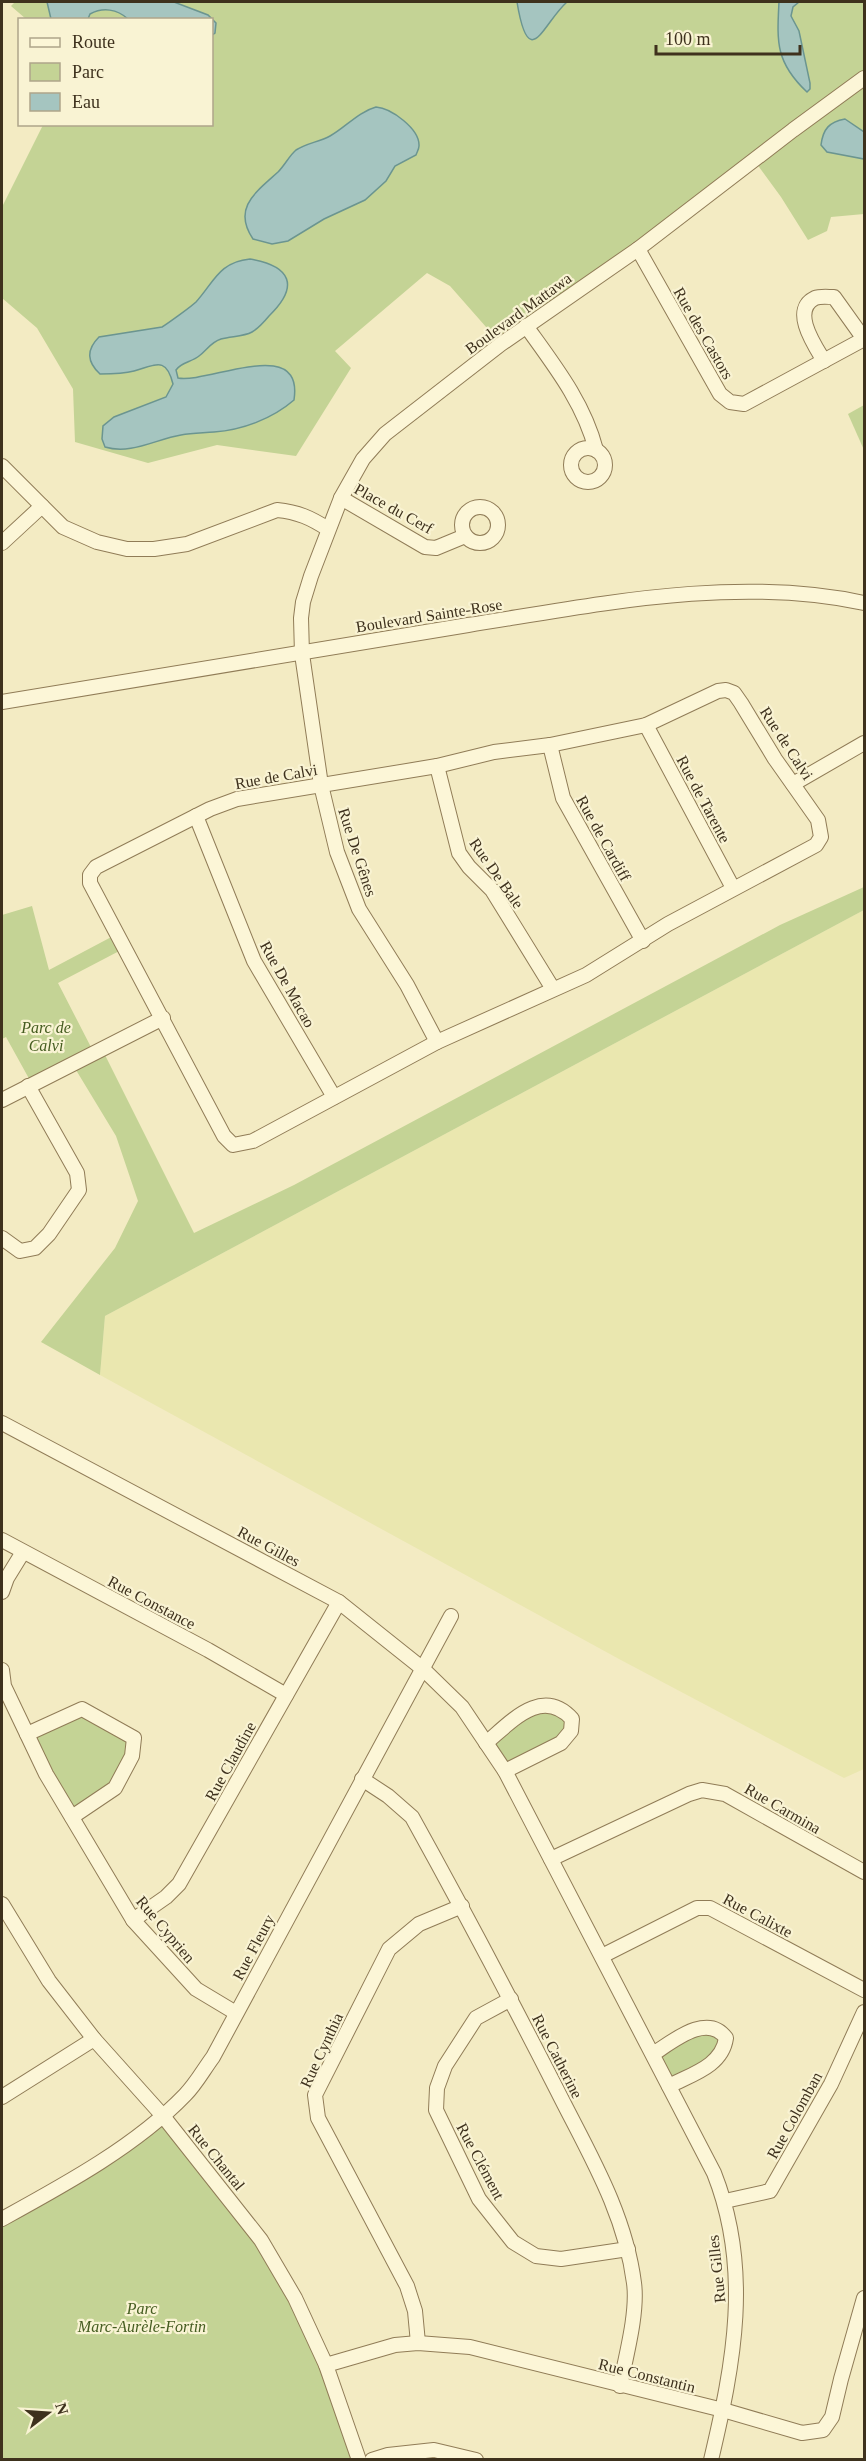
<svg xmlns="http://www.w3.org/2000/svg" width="866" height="2461" font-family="Georgia,serif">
  <rect width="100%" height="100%" fill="#f3ebc3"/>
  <polygon fill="#eae7af" points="864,910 864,1769 844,1778 619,1659 100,1375 105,1316"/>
  <g fill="#c4d395">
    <polygon points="15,2 864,2 864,214 831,217 827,231 808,240 781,197 754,160 501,344 450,286 427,273 335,351 351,368 296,456 217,445 148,463 75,442 73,389 37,328 2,298 2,207 43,125 212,124 212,20 26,19 11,6"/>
    <polygon points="864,405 864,450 848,414"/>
    <polygon points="864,887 864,910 105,1316 100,1375 41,1342 115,1248 138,1201 116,1136 76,1070 105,1055 194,1233 294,1185 780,925"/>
    <polygon points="32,906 49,970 117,934 125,948 58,983 94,1053 32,1084 6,1037 2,1039 2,915"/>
    <polygon points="82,1709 134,1738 115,1788 72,1817 27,1734"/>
    <polygon points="563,1709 571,1731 505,1771 486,1743 525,1711"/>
    <polygon points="710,2027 724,2049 669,2086 653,2054"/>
    <polygon points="163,2116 295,2298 359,2459 2,2460 2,2219"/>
  </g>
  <g fill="#a5c5c0" stroke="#6b9590" stroke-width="1.5">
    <path d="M47,2H174L208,15L216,23L215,33L212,35V20L128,19C117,9 103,7 90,14L88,19H51Z"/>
    <path d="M517,2H567C543,23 529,75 517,2Z"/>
    <path d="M779,2H799L793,7L791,16L799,31L810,83V89L807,92C775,62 777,41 779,2Z"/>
    <path d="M376,107C391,108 420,129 419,146C419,149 417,152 416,155L395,166L386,181L365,200L324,219L288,241L272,244L253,239C232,208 256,192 278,172C285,165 289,156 296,150C307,143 319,142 330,136C346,127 358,112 376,107Z"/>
    <path d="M845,119L864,132V159L827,152L821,145C823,129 829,122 845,119Z"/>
    <path d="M250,259C291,266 300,286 269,316C264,322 259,328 252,332C243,337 231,336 221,339C211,342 207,350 199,356C192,362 181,362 176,370L178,378C208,384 304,334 294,400C272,419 242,430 214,432C203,433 192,433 181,435C156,439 131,455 105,447L102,439L103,426L114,417L166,397L173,384C166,356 156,365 134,371C123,374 111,374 100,374C87,362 86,350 99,337L162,327C167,324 192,306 196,302C214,282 219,262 250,259Z"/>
  </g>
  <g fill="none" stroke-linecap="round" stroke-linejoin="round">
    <defs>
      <g id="minor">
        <polyline points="638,249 720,394 730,402 744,404 864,339"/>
        <path d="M526,326C554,365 584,403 596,450"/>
        <path d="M824,361C815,346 790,310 815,298C820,296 828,297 834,297L864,339"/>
        <circle cx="588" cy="465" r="17"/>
        <path d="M2,466L63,527L97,542L127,549H154L187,544L277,510C298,512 311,518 328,529"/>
        <polyline points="341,498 425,547 436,548 465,536"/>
        <circle cx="480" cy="525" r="18"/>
        <polyline points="2,543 42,506"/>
        <polygon points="726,690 734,693 741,703 775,759 818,820 821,837 816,845 668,924 586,975 437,1042 253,1141 233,1145 224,1136 90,883 90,875 96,867 210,809 237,799 437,766 494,752 550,745 646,725 718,691"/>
        <path d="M2,702C157,677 312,650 468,625C596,605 736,575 864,603"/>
        <polyline points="646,725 733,888"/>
        <polyline points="550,745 563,798 643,941"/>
        <polyline points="437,766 459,853 469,867 492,890 553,989"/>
        <polyline points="793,784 864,743"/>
        <polyline points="196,816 254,961 334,1097"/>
        <polyline points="437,1042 407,985 359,909 337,852 321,785 302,654 301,618 303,602 311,576 341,498 363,459 385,434 501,344 638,249 793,130 864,78"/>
        <polyline points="2,1100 163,1018"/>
        <polyline points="2,1238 20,1251 35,1248 49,1234 79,1190 77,1173 28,1086"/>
        <path d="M2,1423L339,1602L423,1669L462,1707L505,1771L714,2173C752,2269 734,2363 711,2460"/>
        <polyline points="2,1540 208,1650 286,1695"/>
        <polyline points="2,1592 7,1578 23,1552"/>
        <polyline points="2,1670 4,1686 46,1774 133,1920 196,1989 236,2013"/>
        <polyline points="27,1734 82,1709 134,1738 132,1756 115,1788 72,1817"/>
        <path d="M486,1743C511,1722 542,1686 572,1719L571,1731L561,1743L505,1771"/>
        <path d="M362,1779L388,1796L412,1817C462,1907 510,1998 557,2090C588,2152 625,2212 634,2283C638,2312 626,2356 620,2386"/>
        <polyline points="551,1859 689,1794 702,1790 725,1794 864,1872"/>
        <polyline points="2,1904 49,1981 94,2039 163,2116 261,2240 295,2298 326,2365 359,2460"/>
        <polyline points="133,1920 166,1897 179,1884 339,1602"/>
        <polyline points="602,1956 697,1908 710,1908 864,1990"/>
        <polyline points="511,1999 476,2018 445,2066 437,2088 436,2110 479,2199 513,2242 536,2256 561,2259 628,2249"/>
        <path d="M653,2054C672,2042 707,2012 726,2038C722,2066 692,2074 669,2086"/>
        <polyline points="2,2097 94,2039"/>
        <polyline points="725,2201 770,2191 831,2084 864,2012"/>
        <path d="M2,2219C64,2185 136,2146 185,2095C196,2084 204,2069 213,2057L451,1616"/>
        <polyline points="418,2343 415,2311 407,2286 318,2118 315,2095 389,1949 419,1924 462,1906"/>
        <polyline points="326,2365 395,2345 418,2343 470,2347 723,2410 802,2433 823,2430 832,2417 841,2379 864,2298"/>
        <polyline points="372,2460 388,2455 434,2450 476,2460"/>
      </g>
    </defs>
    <use href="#minor" stroke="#907c57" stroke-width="16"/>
    <use href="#minor" stroke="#fcf6d7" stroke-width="14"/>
  </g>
  <g text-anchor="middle" stroke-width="4.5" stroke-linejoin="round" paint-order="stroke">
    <g font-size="16" fill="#3e311d" stroke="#f9f3d3">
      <text transform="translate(518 313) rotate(-36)" y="6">Boulevard Mattawa</text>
      <text transform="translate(704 333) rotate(60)" y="6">Rue des Castors</text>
      <text transform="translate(394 508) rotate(29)" y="6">Place du Cerf</text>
      <text transform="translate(429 615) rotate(-9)" y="6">Boulevard Sainte-Rose</text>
      <text transform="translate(787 743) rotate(57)" y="6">Rue de Calvi</text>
      <text transform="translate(276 776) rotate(-10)" y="6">Rue de Calvi</text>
      <text transform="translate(704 799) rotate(62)" y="6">Rue de Tarente</text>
      <text transform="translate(604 838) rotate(61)" y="6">Rue de Cardiff</text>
      <text transform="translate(358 852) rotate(72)" y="6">Rue De Gênes</text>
      <text transform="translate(497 873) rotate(55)" y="6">Rue De Bale</text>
      <text transform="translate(288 984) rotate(61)" y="6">Rue De Macao</text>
      <text transform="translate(269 1546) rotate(28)" y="6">Rue Gilles</text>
      <text transform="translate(152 1602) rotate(28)" y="6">Rue Constance</text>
      <text transform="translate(230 1761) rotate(-61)" y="6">Rue Claudine</text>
      <text transform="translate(783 1808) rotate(30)" y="6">Rue Carmina</text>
      <text transform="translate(758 1915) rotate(28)" y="6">Rue Calixte</text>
      <text transform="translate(166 1929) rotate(50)" y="6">Rue Cyprien</text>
      <text transform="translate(253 1947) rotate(-62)" y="6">Rue Fleury</text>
      <text transform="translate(321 2050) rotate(-65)" y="6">Rue Cynthia</text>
      <text transform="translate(558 2056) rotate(63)" y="6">Rue Catherine</text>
      <text transform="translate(794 2115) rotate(-61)" y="6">Rue Colomban</text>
      <text transform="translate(217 2157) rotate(51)" y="6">Rue Chantal</text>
      <text transform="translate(481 2161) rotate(62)" y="6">Rue Clément</text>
      <text transform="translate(716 2269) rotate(-96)" y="6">Rue Gilles</text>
      <text transform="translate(647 2375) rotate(14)" y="6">Rue Constantin</text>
    </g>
    <g font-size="16" font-style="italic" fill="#465d21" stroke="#f9f3d3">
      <text x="46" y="1033">Parc de<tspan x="46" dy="18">Calvi</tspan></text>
      <text x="142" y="2314">Parc<tspan x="142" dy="18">Marc-Aurèle-Fortin</tspan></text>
    </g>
  </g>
  <rect width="866" height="2461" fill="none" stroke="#3e311d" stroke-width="6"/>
  <rect x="18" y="18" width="195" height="108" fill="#f9f3d3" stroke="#aea58a" stroke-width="1.5"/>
  <rect x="30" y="38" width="30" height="9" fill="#fcf6d7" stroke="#aea58a" stroke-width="1.5"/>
  <text x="72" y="48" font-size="18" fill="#3e311d">Route</text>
  <rect x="30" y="63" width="30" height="18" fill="#c4d395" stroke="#aea58a" stroke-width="1.5"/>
  <text x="72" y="78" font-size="18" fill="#3e311d">Parc</text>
  <rect x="30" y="93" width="30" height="18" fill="#a5c5c0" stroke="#aea58a" stroke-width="1.5"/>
  <text x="72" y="108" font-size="18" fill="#3e311d">Eau</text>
  <g transform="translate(48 2413) rotate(73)" stroke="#f9f3d3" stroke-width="4.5" paint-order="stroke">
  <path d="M0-4.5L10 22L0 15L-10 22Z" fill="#3e311d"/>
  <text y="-9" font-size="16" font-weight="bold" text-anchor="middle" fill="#3e311d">N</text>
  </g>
  <path d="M656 45v9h144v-9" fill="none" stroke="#3e311d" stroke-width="3"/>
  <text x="665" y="45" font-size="18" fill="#3e311d" stroke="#f9f3d3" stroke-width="4.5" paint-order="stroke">100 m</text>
</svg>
